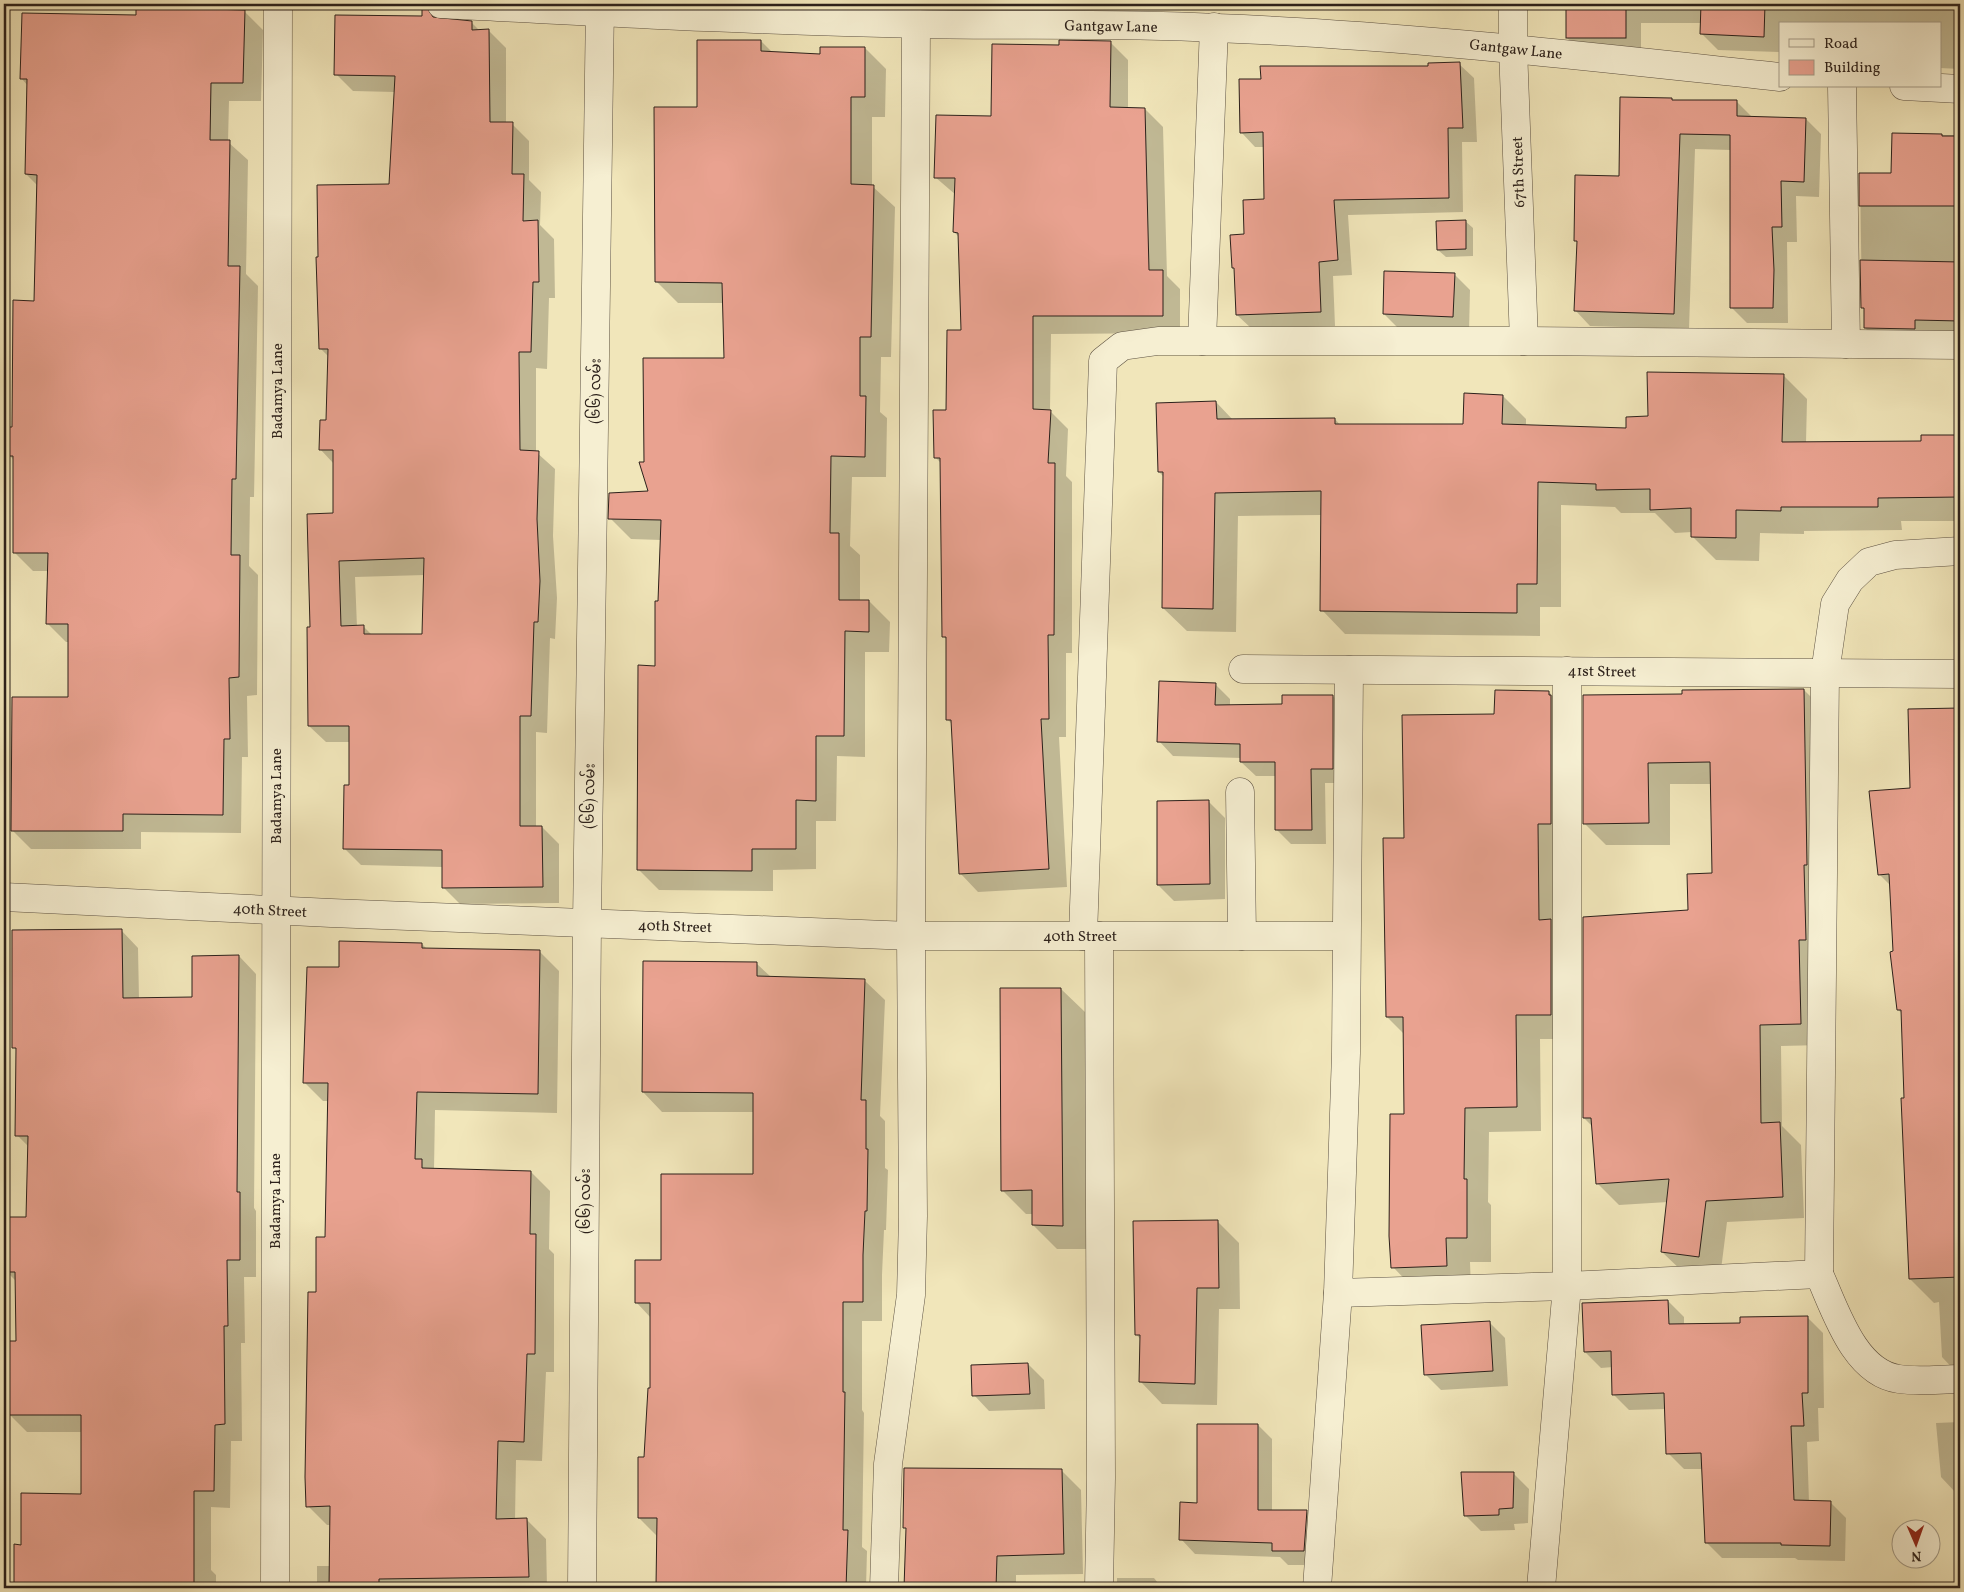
<svg xmlns="http://www.w3.org/2000/svg" width="1964" height="1592" font-family="Vollkorn,'Noto Sans Myanmar',serif">
  <rect width="100%" height="100%" fill="#f1e6ba"/>
  <filter id="stains"><feTurbulence type="fractalNoise" baseFrequency=".004" numOctaves="4"/><feColorMatrix values="0 0 0 0 .2 0 0 0 0 .09 0 0 0 0 .02 0 0 0 .5 -.17"/></filter>
  <radialGradient id="worn" r=".72"><stop offset=".6" stop-color="#630" stop-opacity="0"/><stop offset="1" stop-color="#630" stop-opacity=".3"/></radialGradient>
  <g fill="#0003" fill-rule="evenodd">
    <polygon points="138,4 218,4 218,11 244,11 263,30 261,101 229,101 228,142 248,160 246,274 258,286 254,497 250,497 249,566 258,575 257,695 247,696 248,757 242,757 241,833 141,832 141,849 31,849 12,830 69,698 69,642 66,642 47,623 48,571 33,571 15,553 15,461 9,455 35,302 38,186 26,174 28,86 22,79 137,16"/>
    <path d="M423,4H481L445,12L442,20L471,22L480,31H489L506,48V124H512L529,141V180L541,192L540,225L554,239L555,298H549L547,369L536,368V452L555,469L553,536L557,598L555,639L550,638L547,733L536,732V827H542L559,844V903L460,904L443,887V867L361,865L344,848L350,786V742H326L309,726L311,628L334,514V464L320,449L327,421L329,357L320,348L390,185L395,92L353,91L336,74L423,18ZM425,575L424,635H372L363,626L357,627L355,577Z"/>
    <polygon points="1567,4 1960,4 1960,69 1940,68 1940,24 1780,24 1779,52 1718,50 1702,34 1702,23 1641,23 1641,54 1583,54 1567,38"/>
    <polygon points="761,41 773,53 821,55 865,48 886,69 885,117 872,117 872,186 895,207 891,357 881,357 880,412 887,418 886,477 852,477 850,546 860,555 860,601 869,601 890,622 889,652 865,652 865,757 837,756 836,821 816,821 816,869 773,870 773,891 659,890 638,869 656,667 661,540 631,539 610,518 649,492 646,463 726,359 724,303 678,303 657,282 698,109"/>
    <polygon points="1110,42 1128,60 1128,109 1145,109 1163,127 1167,276 1180,289 1180,333 1051,334 1050,411 1068,429 1066,476 1072,482 1072,653 1066,653 1066,737 1059,737 1067,887 978,892 960,873 952,724 948,720 947,640 944,637 941,463 935,457 947,411 962,331 960,238 954,232 956,195 935,177 1060,46"/>
    <polygon points="1459,64 1474,78 1477,142 1462,142 1463,212 1348,215 1352,275 1333,276 1335,326 1252,329 1237,315 1236,270 1233,267 1246,235 1265,200 1264,147 1255,147 1241,132 1430,68"/>
    <polygon points="1671,99 1674,101 1736,101 1752,117 1806,119 1821,134 1819,197 1796,196 1797,242 1787,242 1788,323 1747,323 1731,307 1731,150 1695,149 1689,329 1590,326 1575,310 1578,243 1575,240"/>
    <polygon points="1893,135 1960,135 1960,336 1881,344 1865,328 1865,310 1862,307 1860,174 1893,175"/>
    <polygon points="1465,221 1473,228 1473,256 1446,257 1438,250"/>
    <polygon points="1454,274 1470,290 1469,332 1400,330 1384,314"/>
    <polygon points="1783,375 1807,399 1806,443 1923,442 1959,436 1960,521 1901,521 1902,530 1804,531 1804,534 1760,533 1759,561 1716,560 1692,536 1692,532 1675,533 1655,513 1621,513 1615,507 1561,505 1561,607 1540,607 1540,636 1345,634 1322,610 1322,515 1238,516 1236,632 1187,631 1163,608 1164,477 1159,472 1216,402 1233,420 1335,419 1341,426 1464,426 1503,396 1526,419 1526,426 1627,430 1649,417"/>
    <polygon points="1215,684 1230,699 1230,706 1283,705 1333,696 1347,711 1347,783 1325,783 1326,844 1291,844 1276,829 1276,776 1256,776 1241,762 1241,758 1173,756 1159,741"/>
    <polygon points="1804,690 1826,712 1823,1045 1781,1046 1782,1126 1801,1145 1804,1218 1727,1222 1720,1278 1684,1273 1662,1252 1668,1202 1619,1205 1597,1183 1593,1127 1584,1118 1689,911 1714,875 1712,784 1670,784 1670,845 1606,845 1584,823 1683,695"/>
    <polygon points="1549,692 1573,717 1575,1039 1540,1039 1541,1131 1489,1132 1488,1202 1491,1205 1491,1262 1470,1262 1471,1290 1417,1292 1393,1267 1405,1115 1405,1035 1387,1017 1405,839 1496,715"/>
    <polygon points="1960,709 1960,778 1925,781 1910,710"/>
    <polygon points="1209,802 1225,818 1225,899 1174,901 1158,885"/>
    <polygon points="1960,818 1960,1376 1942,1357 1939,1302 1934,1303 1910,1279 1903,1014 1898,1010 1891,886 1879,874 1873,820"/>
    <polygon points="121,930 138,948 139,999 193,998 239,956 256,974 254,1208 256,1211 256,1277 244,1277 245,1343 241,1343 242,1441 231,1441 230,1508 211,1507 211,1570 216,1575 216,1588 12,1588 12,1584 15,1584 22,1546 83,1495 83,1432 27,1432 9,1414 18,1343 17,1282 7,1272 27,1218 29,1147 17,1135 17,1051 14,1047"/>
    <polygon points="422,944 427,949 540,952 559,971 557,1113 435,1110 434,1170 531,1172 550,1191 549,1249 554,1254 554,1372 546,1372 542,1461 516,1460 515,1520 527,1520 546,1539 547,1588 317,1588 317,1566 330,1566 331,1525 327,1525 308,1506 317,1294 326,1238 329,1101 323,1101 304,1082 340,969"/>
    <polygon points="757,964 771,977 865,981 885,1000 880,1116 885,1121 885,1168 888,1170 886,1230 884,1230 882,1275 882,1321 862,1321 862,1410 864,1413 862,1547 867,1551 866,1588 657,1588 658,1537 639,1518 651,1389 651,1318 636,1302 663,1262 754,1175 755,1112 662,1112 643,1092"/>
    <polygon points="1061,989 1085,1012 1086,1249 1057,1249 1033,1225 1033,1214 1026,1214 1002,1190"/>
    <polygon points="1217,1221 1239,1243 1240,1309 1219,1309 1217,1405 1162,1404 1141,1382 1141,1340 1136,1334"/>
    <polygon points="1668,1301 1684,1317 1684,1325 1741,1324 1807,1317 1823,1333 1824,1408 1818,1408 1819,1441 1807,1442 1809,1502 1830,1502 1846,1518 1845,1561 1798,1560 1795,1558 1722,1558 1706,1542 1703,1469 1684,1469 1668,1453 1666,1409 1629,1410 1613,1394 1613,1367 1601,1368 1585,1352"/>
    <polygon points="1489,1322 1505,1338 1508,1386 1441,1390 1425,1374"/>
    <polygon points="1028,1364 1044,1380 1045,1409 989,1411 974,1395"/>
    <polygon points="1960,1422 1960,1493 1956,1493 1941,1477 1936,1423"/>
    <polygon points="1258,1425 1272,1439 1272,1511 1306,1511 1321,1525 1318,1565 1288,1565 1280,1557 1195,1554 1181,1539 1198,1504"/>
    <polygon points="1061,1470 1081,1490 1083,1574 1016,1575 1016,1588 905,1588 908,1530 905,1527"/>
    <polygon points="1513,1473 1529,1489 1528,1523 1514,1524 1515,1530 1481,1531 1465,1515"/>
    <polygon points="1117,1578 1154,1578 1162,1588 1117,1588"/>
  </g>
  <g fill="#e9a290" stroke="#2c211b" fill-rule="evenodd">
    <rect x="1566" y="4" width="60" height="34"/>
    <polygon points="1701,4 1765,4 1764,37 1700,34"/>
    <path d="M426,6L433,17L472,21V30L489,29L490,122H513L512,174H524L523,221L538,220L539,282H533L531,352H519L520,450L539,451L537,519L540,581L538,622H534L531,716H520V826H542L543,887L442,888V850L343,849L344,785H349V726H308L307,627H310L307,514L333,513V450H319L320,420H326L328,349H319L316,257H318L317,185L389,184L395,76L334,75L335,15L422,16V7ZM424,558L422,634H364V625L341,626L339,561Z"/>
    <polygon points="136,7 245,10 243,83 211,83 210,140 230,140 228,266 240,266 236,479 232,479 231,555 240,555 239,677 229,678 230,739 224,739 223,815 123,814 123,831 11,831 12,697 68,697 68,624 46,624 48,553 13,553 13,456 8,456 8,427 12,427 13,300 34,301 37,175 25,174 27,79 20,79 22,13 136,15"/>
    <polygon points="697,40 761,40 761,51 820,54 820,47 865,47 865,97 851,97 851,184 874,185 871,337 860,337 860,396 866,396 865,457 831,456 830,533 839,533 839,600 869,600 869,632 845,631 844,736 816,736 816,801 796,800 796,849 752,849 752,871 637,870 638,665 655,666 655,601 658,601 661,520 608,519 609,493 648,491 639,462 644,462 643,358 724,358 722,283 655,282 654,107 697,107"/>
    <polygon points="1059,40 1111,41 1110,107 1145,108 1149,270 1163,270 1163,316 1033,316 1033,409 1051,410 1048,463 1055,463 1054,635 1048,635 1049,719 1041,719 1049,869 959,874 951,720 946,720 946,637 942,637 940,458 934,458 933,410 946,410 947,330 961,330 958,233 953,232 955,178 934,178 936,115 991,116 992,44 1059,45"/>
    <polygon points="1460,62 1463,128 1448,128 1449,198 1334,200 1338,260 1319,262 1321,312 1236,315 1234,268 1232,268 1230,235 1244,234 1243,200 1264,199 1263,132 1240,133 1239,79 1261,79 1260,66 1428,66 1428,63"/>
    <polygon points="1620,97 1672,98 1672,100 1737,100 1737,116 1806,118 1804,182 1781,181 1782,227 1772,227 1774,270 1773,308 1730,308 1730,135 1680,134 1674,314 1574,311 1577,241 1574,241 1575,175 1619,176"/>
    <polygon points="1892,133 1942,134 1942,136 1960,136 1960,206 1859,206 1859,173 1891,173"/>
    <polygon points="1466,220 1466,249 1437,250 1436,221"/>
    <polygon points="1860,260 1960,262 1960,321 1915,320 1915,329 1864,328 1864,308 1861,308"/>
    <polygon points="1384,271 1455,273 1453,317 1383,314"/>
    <polygon points="1647,372 1784,374 1782,442 1921,441 1921,435 1959,435 1960,497 1878,498 1878,507 1781,507 1781,511 1736,510 1736,538 1691,537 1691,508 1650,510 1650,489 1596,490 1596,484 1538,482 1537,584 1517,584 1517,613 1320,611 1321,491 1215,493 1213,609 1162,608 1163,472 1158,472 1156,403 1216,401 1217,419 1335,418 1335,424 1463,424 1464,393 1503,395 1502,424 1626,428 1626,417 1648,416"/>
    <polygon points="1159,681 1216,683 1215,705 1282,704 1282,695 1333,695 1333,769 1311,769 1312,830 1275,830 1275,762 1240,762 1240,744 1157,742"/>
    <polygon points="1804,689 1807,865 1804,865 1806,940 1799,940 1801,1024 1760,1025 1761,1123 1780,1122 1783,1197 1706,1201 1699,1257 1661,1252 1669,1179 1596,1184 1591,1118 1583,1118 1583,917 1688,910 1687,874 1712,873 1710,762 1648,763 1649,823 1583,824 1583,695 1682,694 1682,690"/>
    <polygon points="1495,690 1549,691 1549,695 1551,695 1551,824 1538,824 1539,920 1551,919 1551,1015 1516,1015 1517,1107 1465,1108 1464,1179 1467,1179 1467,1238 1446,1238 1447,1266 1391,1268 1389,1236 1390,1114 1404,1114 1403,1017 1386,1017 1383,838 1404,838 1402,715 1494,714"/>
    <polygon points="1960,708 1960,1277 1909,1279 1901,1098 1904,1098 1901,1010 1897,1010 1890,952 1893,951 1889,874 1878,875 1869,791 1910,788 1908,709"/>
    <polygon points="1209,800 1210,884 1157,885 1157,801"/>
    <polygon points="122,929 123,998 192,997 192,956 239,955 237,1192 240,1192 240,1260 227,1260 228,1326 224,1326 225,1424 215,1425 214,1491 194,1491 194,1585 116,1585 116,1588 14,1588 14,1544 21,1545 21,1493 81,1494 81,1415 8,1415 9,1341 16,1341 15,1272 6,1272 6,1217 26,1217 28,1136 15,1136 16,1048 12,1048 12,930"/>
    <polygon points="339,941 422,943 422,948 540,950 538,1094 417,1092 415,1159 422,1159 422,1168 531,1171 530,1234 536,1234 535,1354 527,1354 524,1442 498,1441 496,1519 527,1518 529,1577 379,1579 379,1588 329,1588 330,1506 306,1507 305,1477 308,1292 316,1292 316,1237 325,1237 328,1083 303,1083 307,967 339,967"/>
    <polygon points="643,961 757,962 757,976 865,979 861,1100 866,1100 866,1149 868,1149 867,1211 865,1211 863,1255 863,1302 843,1302 843,1392 845,1392 843,1530 848,1530 846,1588 656,1586 657,1518 638,1518 638,1457 644,1457 648,1388 650,1388 650,1303 635,1303 635,1260 661,1260 661,1174 753,1174 753,1093 642,1092"/>
    <polygon points="1000,988 1061,988 1063,1226 1032,1225 1032,1190 1001,1191"/>
    <polygon points="1218,1220 1219,1288 1197,1288 1195,1384 1139,1382 1140,1335 1135,1335 1133,1221"/>
    <polygon points="1668,1300 1669,1324 1740,1323 1740,1317 1808,1316 1808,1393 1802,1393 1804,1426 1791,1426 1794,1500 1831,1501 1830,1546 1781,1545 1781,1543 1705,1543 1701,1453 1666,1454 1664,1393 1612,1395 1611,1351 1584,1352 1582,1303"/>
    <polygon points="1490,1321 1493,1371 1424,1375 1421,1325"/>
    <polygon points="1028,1363 1030,1394 972,1396 971,1365"/>
    <polygon points="1197,1424 1258,1424 1258,1510 1307,1510 1304,1551 1272,1551 1272,1543 1179,1540 1180,1502 1197,1503"/>
    <polygon points="904,1468 1062,1469 1064,1554 997,1556 996,1588 904,1588 906,1528 903,1528"/>
    <polygon points="1461,1472 1514,1472 1513,1508 1499,1509 1499,1515 1464,1516"/>
  </g>
  <g fill="none" stroke-linecap="round" stroke-linejoin="round">
    <defs>
      <g id="minor">
        <path d="M441,4C600,12 759,21 919,24C1018,26 1117,23 1216,28C1405,35 1592,57 1780,77"/>
        <polyline points="1513,4 1513,48 1524,341"/>
        <polyline points="1842,86 1846,344"/>
        <polyline points="1904,86 1960,89"/>
        <polyline points="1202,341 1214,27"/>
        <polyline points="1243,669 1960,674"/>
        <polyline points="1240,792 1242,936"/>
        <polyline points="4,897 331,913 911,936 1346,936"/>
        <polyline points="1083,936 1103,361 1122,346 1158,341 1524,341 1960,345"/>
        <polyline points="1099,936 1101,1478 1099,1588"/>
        <path d="M1819,1274C1835,1309 1854,1373 1899,1379C1919,1382 1940,1379 1960,1379"/>
        <polyline points="1338,1293 1567,1286 1819,1274 1825,673 1835,604 1850,580 1869,562 1895,555 1960,551"/>
        <polyline points="275,1588 278,4"/>
        <polyline points="582,1588 587,922 600,4"/>
        <polyline points="884,1588 888,1464 911,1295 913,1216 911,936 916,24"/>
        <polyline points="1317,1588 1338,1293 1346,1053 1349,670"/>
        <polyline points="1541,1588 1567,1286 1567,671"/>
      </g>
    </defs>
    <use href="#minor" stroke="#5d5243" stroke-width="29"/>
    <use href="#minor" stroke="#f6efd2" stroke-width="28"/>
  </g>
  <g text-anchor="middle" stroke-width="4.5" stroke-linejoin="round" paint-order="stroke">
    <g font-size="15" fill="#2c211b" stroke="#f6efd2">
      <text transform="translate(1111 26) rotate(1)" y="5">Gantgaw Lane</text>
      <text transform="translate(1516 49) rotate(6)" y="5">Gantgaw Lane</text>
      <text transform="translate(1518 172) rotate(-92)" y="5">67th Street</text>
      <text transform="translate(277 391) rotate(-90)" y="5">Badamya Lane</text>
      <text transform="translate(595 391) rotate(-89)" y="5">(၆၆) လမ်း</text>
      <text transform="translate(1602 671) rotate(1)" y="5">41st Street</text>
      <text transform="translate(276 796) rotate(-90)" y="5">Badamya Lane</text>
      <text transform="translate(589 796) rotate(-89)" y="5">(၆၆) လမ်း</text>
      <text transform="translate(270 910) rotate(3)" y="5">40th Street</text>
      <text transform="translate(675 926) rotate(2)" y="5">40th Street</text>
      <text x="1080" y="941">40th Street</text>
      <text transform="translate(275 1201) rotate(-90)" y="5">Badamya Lane</text>
      <text transform="translate(585 1201) rotate(-90)" y="5">(၆၆) လမ်း</text>
    </g>
  </g>
  <rect width="1964" height="1592" fill="none" stroke="#f1e6ba" stroke-width="20"/>
  <rect x="5" y="5" width="1954" height="1582" fill="none" stroke="#2c211b" stroke-width="2.5"/>
  <rect x="10" y="10" width="1944" height="1572" fill="none" stroke="#2c211b"/>
  <rect x="1779" y="22" width="162" height="65" fill="#f6efd2" stroke="#a59d89"/>
  <rect x="1789" y="39" width="25" height="8" fill="#f6efd2" stroke="#a59d89"/>
  <text x="1824" y="48" font-size="15" fill="#2c211b">Road</text>
  <rect x="1789" y="60" width="25" height="15" fill="#e9a290" stroke="#a59d89"/>
  <text x="1824" y="72" font-size="15" fill="#2c211b">Building</text>
  <g transform="translate(1916 1544) rotate(178)"><circle r="24" fill="#f6efd2" stroke="#a59d89"/>
  <path d="M0-4L9 19L0 12L-9 19Z" fill="#8f2418"/>
  <text y="-8" font-size="14" font-weight="bold" text-anchor="middle" fill="#2c211b">N</text>
  </g>
  <rect width="100%" height="100%" filter="url(#stains)"/>
  <rect width="100%" height="100%" fill="url(#worn)"/>
</svg>
